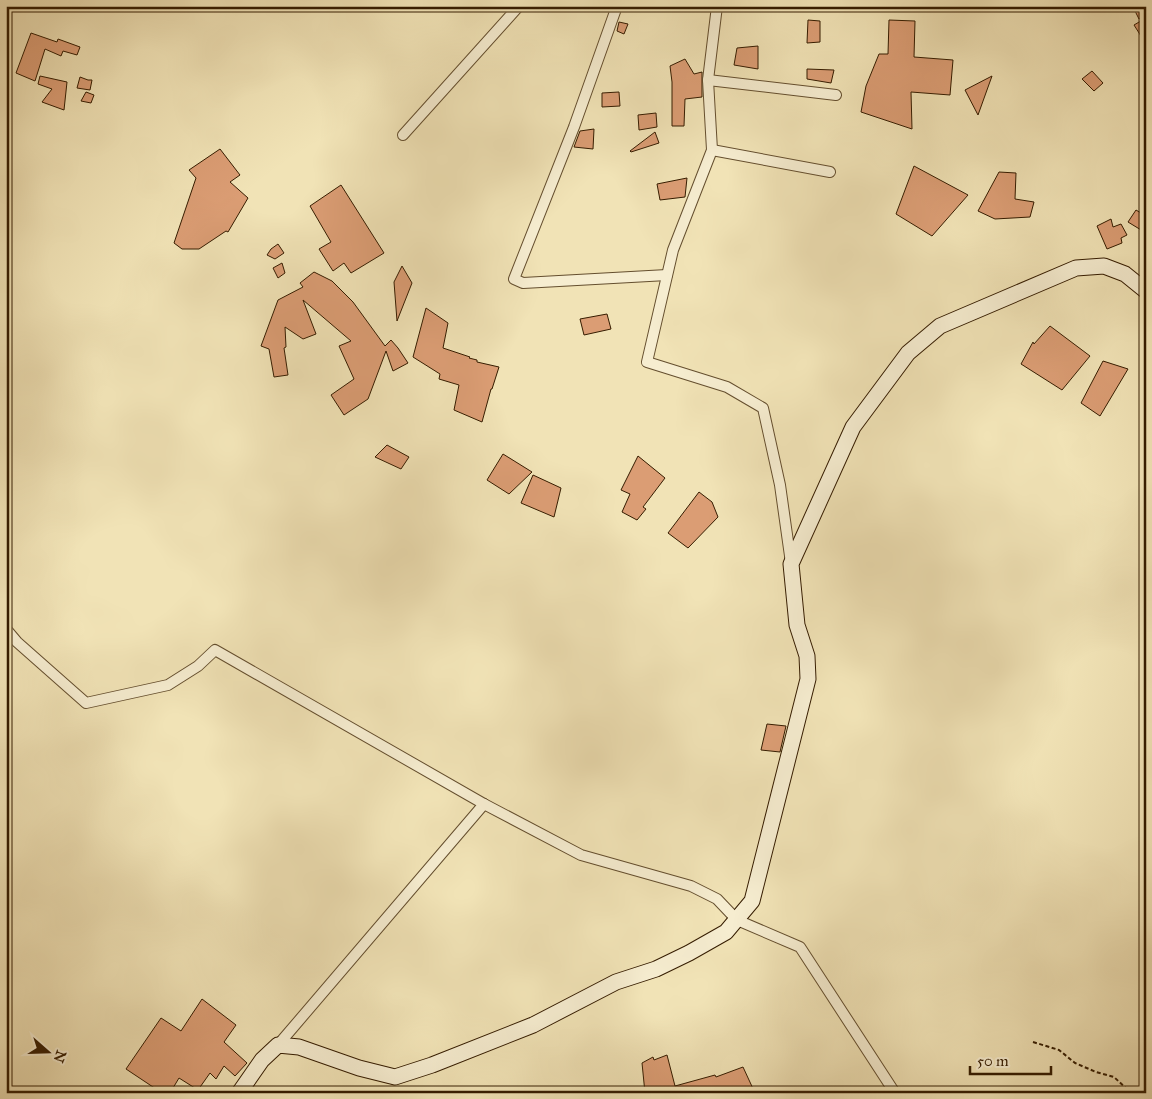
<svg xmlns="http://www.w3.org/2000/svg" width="1152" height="1099" font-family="'IM FELL Great Primer',serif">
  <rect width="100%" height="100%" fill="#f1e3b6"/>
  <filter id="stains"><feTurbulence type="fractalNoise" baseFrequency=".004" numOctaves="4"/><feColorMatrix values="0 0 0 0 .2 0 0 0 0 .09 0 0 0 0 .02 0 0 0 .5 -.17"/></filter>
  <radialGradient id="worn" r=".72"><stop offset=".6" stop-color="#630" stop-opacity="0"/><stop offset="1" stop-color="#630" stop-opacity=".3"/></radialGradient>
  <g fill="#db9d74" stroke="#351c00">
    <polygon points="1140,6 1146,6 1146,15 1139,19 1135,11"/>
    <polygon points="1146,18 1146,44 1134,25"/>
    <polygon points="808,20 820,21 820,42 807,43"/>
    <polygon points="889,20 915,21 914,57 953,60 950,95 911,92 912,129 861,112 866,86 879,54 888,54"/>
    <polygon points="619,22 628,24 624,34 617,31"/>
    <polygon points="31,33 57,42 58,39 80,47 77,55 63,51 61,56 45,49 35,81 16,73"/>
    <polygon points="758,46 758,69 734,65 737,48"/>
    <polygon points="685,59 694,74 702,72 702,97 685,99 684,126 672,126 672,82 670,66"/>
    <polygon points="807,69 834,70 831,83 807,79"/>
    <polygon points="1092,71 1103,83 1094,91 1082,79"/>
    <polygon points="40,76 67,82 64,110 42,102 52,89 38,84"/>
    <polygon points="992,76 978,115 965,90"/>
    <polygon points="80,77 88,80 92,80 90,90 77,88"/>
    <polygon points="86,92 94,95 91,103 81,101"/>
    <polygon points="619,92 620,106 602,107 602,93"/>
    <polygon points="656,113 657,127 639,130 638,115"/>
    <polygon points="594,129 593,149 574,147 580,131"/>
    <polygon points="655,132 659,143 631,152 630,151"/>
    <polygon points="220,149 240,175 230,182 248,198 228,232 226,231 199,249 182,249 174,243 196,178 189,170"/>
    <polygon points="914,166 968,195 932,236 896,214"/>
    <polygon points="999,172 1016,173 1015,199 1034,202 1030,217 995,219 978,211"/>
    <polygon points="687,178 685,197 660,200 657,184"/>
    <polygon points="341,185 384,253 351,273 344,263 333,271 319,249 331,242 310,206"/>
    <polygon points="1136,210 1146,216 1146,233 1128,222"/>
    <polygon points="1111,219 1113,227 1121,224 1127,235 1121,238 1122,243 1107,249 1097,226"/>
    <polygon points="278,244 284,253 275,259 267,255 271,249"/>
    <polygon points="282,263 285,273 278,278 273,268"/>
    <polygon points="402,266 412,283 397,321 394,282"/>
    <polygon points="314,272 332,281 353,302 385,346 391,340 398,348 408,363 393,371 386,351 368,399 344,415 331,395 354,379 339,346 351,341 303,300 316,334 303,339 285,327 286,347 284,348 288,375 274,377 269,349 261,346 278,300 303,287 300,283"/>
    <polygon points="426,308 448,323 443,348 470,357 469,358 477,360 477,362 499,367 492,389 491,389 482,422 454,410 459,385 439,379 440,374 413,357"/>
    <polygon points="607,314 611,329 584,335 580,319"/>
    <polygon points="1050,326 1090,356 1062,390 1021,364 1033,342 1034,344"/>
    <polygon points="1103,361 1128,369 1100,416 1081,403"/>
    <polygon points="387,445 409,457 401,469 375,457"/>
    <polygon points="503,454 532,472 509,494 487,480"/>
    <polygon points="638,456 665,478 643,507 646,509 637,520 622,512 630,494 621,490"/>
    <polygon points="533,475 561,488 554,517 521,503"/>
    <polygon points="699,492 712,502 718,517 688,548 668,533"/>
    <polygon points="767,724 786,726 780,752 761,750"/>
    <polygon points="202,999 236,1025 224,1042 247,1063 235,1076 224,1066 216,1079 210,1073 198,1090 179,1078 170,1093 162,1093 126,1069 161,1018 181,1031"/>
    <polygon points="667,1055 675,1086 715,1075 716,1077 743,1067 755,1093 645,1093 642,1063 653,1057 654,1060"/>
  </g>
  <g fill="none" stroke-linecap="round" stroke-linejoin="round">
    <defs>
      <g id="street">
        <polyline points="617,6 574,127 514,279 523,283 667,275"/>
        <polyline points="717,6 708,80 712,150 673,250 647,362 727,387 763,408 780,485 791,563"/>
        <polyline points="708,80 836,95"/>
        <polyline points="403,135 519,6"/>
        <polyline points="712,150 830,172"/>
        <polyline points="6,629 17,642 86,703 168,685 198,666 215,650 484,804 581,855 691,886 717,899 737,920 800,947 895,1093"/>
        <polyline points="278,1045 484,804"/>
      </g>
      <polyline id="secondary" points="239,1093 262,1060 278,1045 299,1047 359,1068 395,1077 432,1065 533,1025 616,982 656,969 689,953 726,932 752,901 808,679 807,656 797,625 791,564 853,427 908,353 940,326 1076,268 1104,266 1125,274 1146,291"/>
    </defs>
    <use href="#street" stroke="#644e2e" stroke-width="12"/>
    <use href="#secondary" stroke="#351c00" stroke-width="17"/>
    <polyline stroke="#351c00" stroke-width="2" stroke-dasharray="4 2.5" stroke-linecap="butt" points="1033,1042 1059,1050 1075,1063 1096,1072 1114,1077 1131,1093"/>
    <use href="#street" stroke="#f6edd0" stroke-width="10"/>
    <use href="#secondary" stroke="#f6edd0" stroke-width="15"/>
  </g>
  <rect width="1152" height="1099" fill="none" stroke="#f1e3b6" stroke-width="25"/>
  <rect x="8" y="8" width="1137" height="1084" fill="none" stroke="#351c00" stroke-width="2.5"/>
  <rect x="12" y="12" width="1127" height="1074" fill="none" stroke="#351c00"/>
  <g transform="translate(48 1052) rotate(110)" stroke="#f6edd0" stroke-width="4" paint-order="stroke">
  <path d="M0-4L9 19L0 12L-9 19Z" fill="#351c00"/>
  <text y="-8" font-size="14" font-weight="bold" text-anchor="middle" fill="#351c00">N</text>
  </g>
  <path d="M970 1066v8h81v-8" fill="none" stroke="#351c00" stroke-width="2.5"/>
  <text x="977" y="1066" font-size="15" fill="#351c00" stroke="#f6edd0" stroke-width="4" paint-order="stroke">50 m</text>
  <rect width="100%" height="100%" filter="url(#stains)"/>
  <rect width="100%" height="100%" fill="url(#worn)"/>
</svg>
